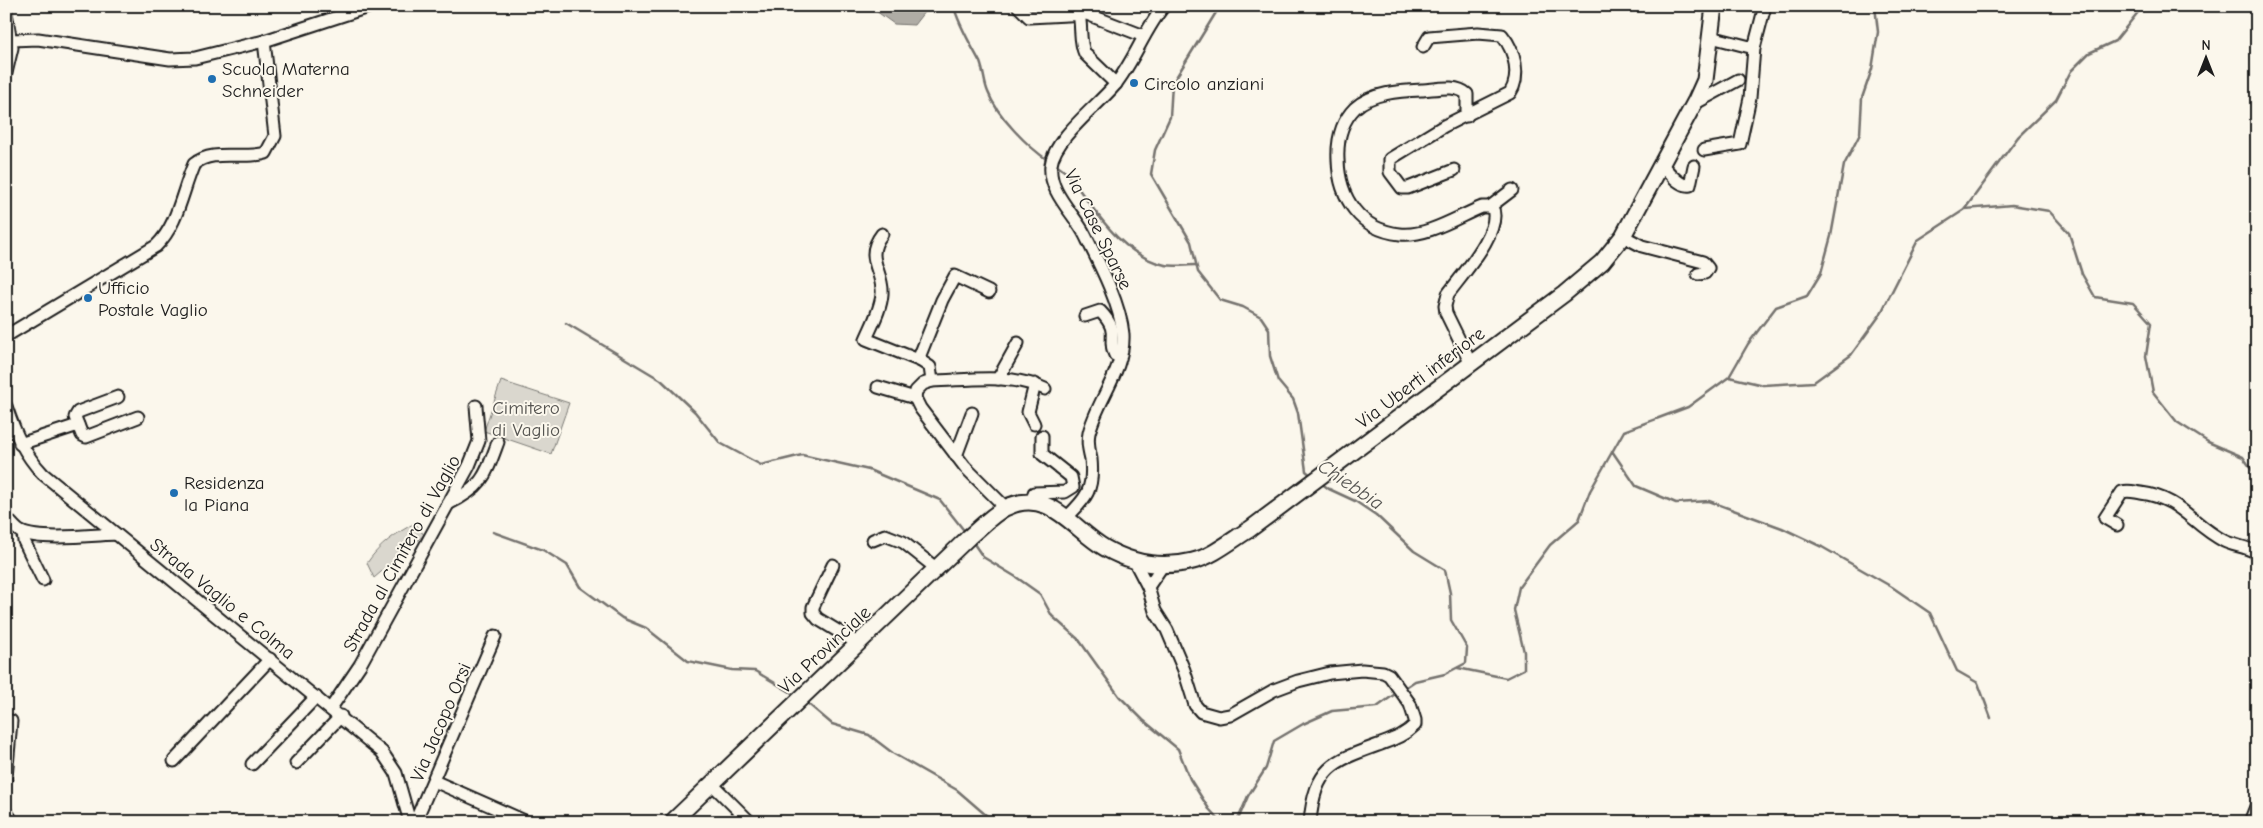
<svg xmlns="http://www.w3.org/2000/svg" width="2263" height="828" font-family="'Comic Neue',sans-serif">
  <rect width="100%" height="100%" fill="#fbf7ec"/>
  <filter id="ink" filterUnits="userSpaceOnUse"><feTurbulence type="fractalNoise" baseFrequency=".02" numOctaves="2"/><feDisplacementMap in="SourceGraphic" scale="10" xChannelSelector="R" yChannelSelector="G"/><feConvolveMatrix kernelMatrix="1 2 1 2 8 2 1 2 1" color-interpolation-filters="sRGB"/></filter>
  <g filter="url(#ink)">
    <g fill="#dad7ce" stroke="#7b7a75">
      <polygon points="501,381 569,403 551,454 484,431"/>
      <path d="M415,523L424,535L374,578L367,563C380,544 395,534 415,523Z"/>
    </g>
    <polygon fill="#afaca5" stroke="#74726e" points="869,6 928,6 928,7 914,25 894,24"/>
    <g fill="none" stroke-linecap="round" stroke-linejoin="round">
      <g stroke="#74726e" stroke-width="2.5">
        <path d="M954,6C957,22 972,47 980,62C984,72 984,83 988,92C997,116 1028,147 1049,161"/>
        <polyline points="1220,6 1172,84 1170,117 1155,150 1151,174 1191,242 1198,272 1220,300 1243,307 1261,317 1269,329 1270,356 1278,381 1293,399 1298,413 1306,471 1313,477"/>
        <path d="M1056,165L1067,173C1093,207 1119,255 1165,265C1174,267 1186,265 1195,265"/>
        <polyline points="1965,209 2012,205 2049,211 2069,233 2082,274 2095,297 2133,303 2151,323 2146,356 2153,392 2177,422 2208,442 2243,457 2257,477"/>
        <polyline points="566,323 661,380 695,412 720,443 761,465 802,455 869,470 940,500 966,533"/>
        <polyline points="1729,377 1763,385 1814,382 1851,355 1880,315 1918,240 1964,210 2018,137 2056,100 2071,71 2089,53 2115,41 2143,6"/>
        <polyline points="1612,451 1636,486 1676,503 1709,501 1782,528 1822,547 1892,587 1930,613 1957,671 1978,683 1991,718"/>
        <polyline points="1321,483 1329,489 1355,501 1376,515 1414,551 1445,570 1450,593 1451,620 1467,648 1466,663 1445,674 1415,681 1403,689"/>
        <polyline points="493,532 543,550 567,565 580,587 622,618 646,628 688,661 732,670 755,671 797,696"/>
        <polyline points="972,541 983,557 1016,577 1040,594 1052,616 1079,640 1119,696 1143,720 1178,749 1190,779 1209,809 1221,822"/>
        <polyline points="1458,668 1506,678 1524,669 1524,652 1514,610 1519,587 1550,545 1579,520 1590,491 1624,431 1688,407 1729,377 1748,344 1776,307 1807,296 1821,273 1831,236 1844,165 1860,134 1862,98 1872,69 1878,32 1875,6"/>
        <polyline points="806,702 832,724 869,735 894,754 957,790 994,822"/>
        <polyline points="1237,822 1248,796 1266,768 1274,741 1303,724 1332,711 1377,707 1398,692"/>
      </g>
      <defs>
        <g id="minor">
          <polyline points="1018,6 1029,17 1087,14 1144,36"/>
          <polyline points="6,13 12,48 6,73"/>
          <path d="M1079,14C1082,27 1079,42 1085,54L1116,84"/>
          <polyline points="1711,37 1754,48"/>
          <polyline points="11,40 38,39 170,59 195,58 264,41 371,6"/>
          <path d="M1423,47L1429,37L1478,33L1502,35C1515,51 1521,76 1510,93L1444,126L1390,159V172L1402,188H1408L1454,170"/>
          <polyline points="1694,104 1738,80"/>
          <path d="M1467,116V94C1456,84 1437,89 1423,90C1401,91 1372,92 1355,108C1340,123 1337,141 1338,160C1339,198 1360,230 1400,234C1427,237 1457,217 1482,207H1492C1504,229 1461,276 1448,294L1445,306L1446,313L1471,364"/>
          <polyline points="1704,150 1740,144 1750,98 1754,48 1765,6"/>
          <path d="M1662,165C1669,172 1679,187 1690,185L1694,166"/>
          <polyline points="1491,206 1512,190"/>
          <path d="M882,234C863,258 884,271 882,294C881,309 872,325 866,339L921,361"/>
          <polyline points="1623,236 1642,246 1703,262 1708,268 1705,273 1698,274"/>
          <path d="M1085,316L1100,311C1122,334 1106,337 1115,355"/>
          <path d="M6,336L156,246C178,225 182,191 194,164C214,148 242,160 266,153L275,136L264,41"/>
          <polyline points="998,379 1018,343"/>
          <polyline points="932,381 930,367 921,361 920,355 942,300 955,276 989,292"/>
          <polyline points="878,387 915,398"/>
          <polyline points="118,397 78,412 75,417 82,435 86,437 138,417"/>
          <path d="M6,406C15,433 24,454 43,474L382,752L396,773L410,822"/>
          <polyline points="1034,424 1028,412 1035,384"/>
          <polyline points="20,444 78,425"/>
          <polyline points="956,456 972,413"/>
          <polyline points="1032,502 1034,493 1065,492 1073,487 1071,477 1042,454 1042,436"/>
          <path d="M448,504C483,487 485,477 498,442"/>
          <path d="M1006,508L965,467L920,408L915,398L916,391L923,384L932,381C970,380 1010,373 1045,389"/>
          <path d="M6,518C11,522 15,529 21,532C40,541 93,535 116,534"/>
          <path d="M1066,518C1087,498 1094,489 1091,459C1089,450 1087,443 1089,433C1097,400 1125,370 1123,334C1120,303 1099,263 1085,235C1074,213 1048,192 1051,165C1054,139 1096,107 1114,86C1134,62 1144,30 1164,6"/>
          <path d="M2117,525L2105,518L2122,492C2129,490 2134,492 2141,493C2181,498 2191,524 2224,541C2234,546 2246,546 2257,553"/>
          <polyline points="23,533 24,541 43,580"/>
          <polyline points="873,540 885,535 903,542 937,569"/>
          <path d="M1135,562L1148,587L1155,611L1167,630L1184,670L1195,705L1201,712L1219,717L1230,715L1274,690L1298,681L1330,673L1362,670L1383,672L1389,675L1410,704L1415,720V725C1405,735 1394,739 1381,744C1334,761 1315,766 1310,822"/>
          <polyline points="833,565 813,607 813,613 818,619 859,644"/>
          <polyline points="1148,587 1163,565"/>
          <polyline points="331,708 360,665 469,466 479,441 476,406"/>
          <polyline points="174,761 270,659"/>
          <polyline points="296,763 341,716"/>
          <polyline points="252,764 316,697"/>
          <polyline points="6,778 11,721"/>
          <polyline points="434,781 527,822"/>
          <polyline points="712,784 750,822"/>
          <polyline points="6,812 13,822"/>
          <polyline points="415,822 495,636"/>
          <polyline points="2250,822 2257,804"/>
        </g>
        <path id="major" d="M672,822L969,537C980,528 992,515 1005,508C1049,486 1072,529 1105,548C1133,564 1161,569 1193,561C1213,556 1232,540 1250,529L1564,294L1602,262L1623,236L1696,100L1705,80L1714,6"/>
      </defs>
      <use href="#minor" stroke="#1c1c1c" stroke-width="15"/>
      <use href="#major" stroke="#1c1c1c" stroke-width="19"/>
      <use href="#minor" stroke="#fbf7ec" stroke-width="11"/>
      <use href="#major" stroke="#fbf7ec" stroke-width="15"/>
    </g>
  </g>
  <g fill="#1f6fb2" stroke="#fbf7ec" stroke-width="2">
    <circle cx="212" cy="79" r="5"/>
    <circle cx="1134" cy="83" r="5"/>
    <circle cx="88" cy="298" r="5"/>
    <circle cx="174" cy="493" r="5"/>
  </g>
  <g text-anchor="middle" stroke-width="4" stroke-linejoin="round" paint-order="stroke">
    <g font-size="19" fill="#1c1c1c" stroke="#fbf7ec" text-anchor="start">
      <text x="222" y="75">Scuola Materna<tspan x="222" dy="22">Schneider</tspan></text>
      <text x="1144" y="90">Circolo anziani</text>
      <text x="98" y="294">Ufficio<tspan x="98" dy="22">Postale Vaglio</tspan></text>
      <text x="184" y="489">Residenza<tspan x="184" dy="22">la Piana</tspan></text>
    </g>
    <g font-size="19" fill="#1c1c1c" stroke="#fbf7ec">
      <text transform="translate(1099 229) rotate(64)" y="7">Via Case Sparse</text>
      <text transform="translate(1420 377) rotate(-37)" y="7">Via Uberti inferiore</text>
      <text transform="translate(401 553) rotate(-61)" y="7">Strada al Cimitero di Vaglio</text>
      <text transform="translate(223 598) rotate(39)" y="7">Strada Vaglio e Colma</text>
      <text transform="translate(824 649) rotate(-43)" y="7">Via Provinciale</text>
      <text transform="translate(440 722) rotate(-67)" y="7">Via Jacopo Orsi</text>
    </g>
    <g font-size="19" fill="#555451" stroke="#fbf7ec">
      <text x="526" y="414">Cimitero<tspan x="526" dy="22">di Vaglio</tspan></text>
    </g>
    <g font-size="20" font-style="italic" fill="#575653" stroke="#fbf7ec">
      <text transform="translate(1351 484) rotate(34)" y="7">Chiebbia</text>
    </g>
  </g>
  <rect width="2263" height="828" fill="none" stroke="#fbf7ec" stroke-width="25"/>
  <rect x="12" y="12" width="2238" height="803" fill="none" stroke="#1c1c1c" stroke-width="2" filter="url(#ink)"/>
  <g transform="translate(2206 58)" stroke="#fbf7ec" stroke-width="4" paint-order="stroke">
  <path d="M0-4L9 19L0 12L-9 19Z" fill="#1c1c1c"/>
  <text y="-8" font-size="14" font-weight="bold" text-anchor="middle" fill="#1c1c1c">N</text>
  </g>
</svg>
